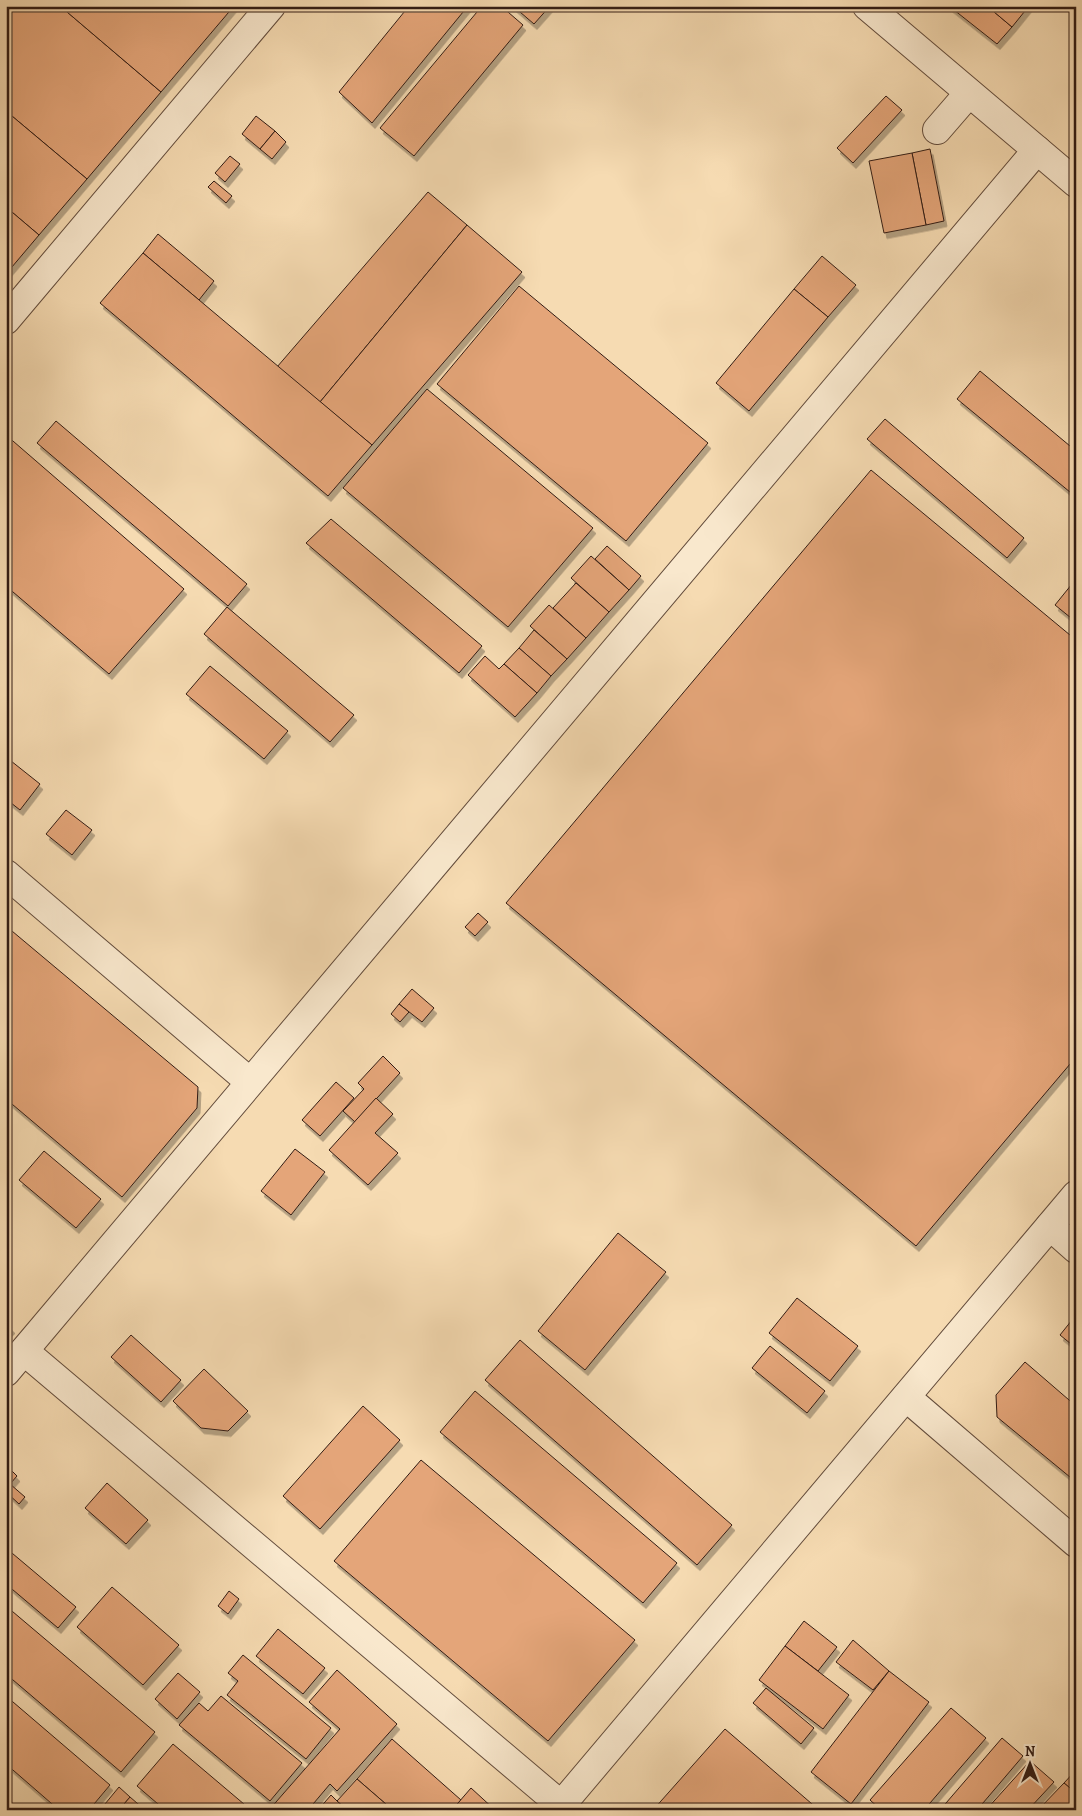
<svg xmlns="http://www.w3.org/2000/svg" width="1082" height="1816" font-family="Alegreya,serif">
  <defs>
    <filter id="shadow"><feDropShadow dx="3" dy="5.5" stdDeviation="0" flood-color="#0004"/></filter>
  </defs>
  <rect width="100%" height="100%" fill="#f6dbb2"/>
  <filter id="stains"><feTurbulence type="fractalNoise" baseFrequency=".004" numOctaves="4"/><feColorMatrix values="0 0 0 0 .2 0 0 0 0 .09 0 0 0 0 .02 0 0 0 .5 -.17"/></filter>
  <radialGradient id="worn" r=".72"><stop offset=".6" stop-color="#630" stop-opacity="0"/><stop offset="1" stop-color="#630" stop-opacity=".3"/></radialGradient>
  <g fill="#e4a579" stroke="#321c14" filter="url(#shadow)">
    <polygon points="6,6 60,6 161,92 87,179 6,111"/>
    <polygon points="60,6 234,6 161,92"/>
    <polygon points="409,6 468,6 372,123 339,92"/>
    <polygon points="482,6 501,6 523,25 414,156 380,128"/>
    <polygon points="513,6 550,6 534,24"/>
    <polygon points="949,6 987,6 1012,27 997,44"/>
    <polygon points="987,6 1029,6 1012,27"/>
    <polygon points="886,96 902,110 853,163 837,148"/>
    <polygon points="6,111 87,179 39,235 6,207"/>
    <polygon points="256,116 275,131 260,149 242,134"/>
    <polygon points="275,131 286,142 272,159 260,149"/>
    <polygon points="930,149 944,221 926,225 912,153"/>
    <polygon points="912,153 926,225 884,233 869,161"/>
    <polygon points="230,156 240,164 225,182 215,173"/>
    <polygon points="214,181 232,196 226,203 208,187"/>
    <polygon points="428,192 467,225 320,402 277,367"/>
    <polygon points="6,207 39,235 6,274"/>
    <polygon points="467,225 522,272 372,445 320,402"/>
    <polygon points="158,234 214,281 199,300 143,253"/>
    <polygon points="143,253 372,445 328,496 100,303"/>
    <polygon points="822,256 856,285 828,317 794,289"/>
    <polygon points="519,286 708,443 626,541 437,384"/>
    <polygon points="794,289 828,317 749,411 716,383"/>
    <polygon points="980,371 1076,451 1076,497 957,399"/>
    <polygon points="427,389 593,528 508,627 343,488"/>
    <polygon points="885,419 1024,538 1007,558 867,439"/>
    <polygon points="56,421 247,584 228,606 37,443"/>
    <polygon points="6,435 184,589 109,674 6,586"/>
    <polygon points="871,470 1076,640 1076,1057 916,1246 506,903"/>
    <polygon points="331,519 482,646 459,673 306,543"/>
    <polygon points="607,546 641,576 629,590 595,559"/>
    <polygon points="591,556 629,590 609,612 571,578"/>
    <polygon points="1076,579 1076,622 1055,605"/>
    <polygon points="576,583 609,612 586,638 553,608"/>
    <polygon points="549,605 586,638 567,659 530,626"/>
    <polygon points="227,607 354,715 330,742 204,634"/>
    <polygon points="534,630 567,659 551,676 519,648"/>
    <polygon points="519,648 551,676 537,693 504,664"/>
    <polygon points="485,656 499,669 504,664 537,693 515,717 468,675"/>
    <polygon points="210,666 288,731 264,759 186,694"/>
    <polygon points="6,757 40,784 20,810 6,799"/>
    <polygon points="66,810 92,830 72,855 46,834"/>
    <polygon points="478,913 488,922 475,936 465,927"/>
    <polygon points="6,926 198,1087 197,1108 122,1197 6,1099"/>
    <polygon points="412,989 434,1008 422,1022 399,1004"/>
    <polygon points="399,1004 409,1012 400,1022 391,1014"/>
    <polygon points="383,1056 400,1073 355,1122 343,1111 364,1089 358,1083"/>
    <polygon points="336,1082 354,1098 320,1136 302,1120"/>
    <polygon points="376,1098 393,1114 375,1133 398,1153 368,1185 329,1150"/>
    <polygon points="295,1149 325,1172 291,1215 261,1191"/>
    <polygon points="44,1151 101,1199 76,1228 19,1180"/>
    <polygon points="618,1233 666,1272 585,1370 538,1331"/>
    <polygon points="797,1298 858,1346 830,1381 769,1333"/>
    <polygon points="1076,1315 1076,1348 1060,1335"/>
    <polygon points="6,1322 12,1328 6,1334"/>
    <polygon points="131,1335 181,1380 161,1402 111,1357"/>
    <polygon points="520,1340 732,1525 697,1565 485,1380"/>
    <polygon points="770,1346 825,1391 807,1413 752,1368"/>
    <polygon points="1025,1362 1076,1406 1076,1482 997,1417 996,1395"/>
    <polygon points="204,1369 248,1411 228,1431 201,1428 173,1401"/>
    <polygon points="475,1391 677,1563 643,1603 440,1432"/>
    <polygon points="363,1406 400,1440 320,1529 283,1496"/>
    <polygon points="421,1460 635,1640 548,1741 334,1561"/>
    <polygon points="10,1469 17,1476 10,1484 25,1497 19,1504 6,1492 6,1473"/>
    <polygon points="107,1483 148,1520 126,1544 85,1508"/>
    <polygon points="6,1548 76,1607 58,1628 6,1584"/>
    <polygon points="112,1587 179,1645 143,1685 77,1627"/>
    <polygon points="229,1591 239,1599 228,1614 218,1606"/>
    <polygon points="6,1606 155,1732 121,1772 6,1674"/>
    <polygon points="804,1621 837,1647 818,1671 785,1646"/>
    <polygon points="278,1629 325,1668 303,1694 256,1656"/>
    <polygon points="853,1640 889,1671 873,1690 836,1662"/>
    <polygon points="785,1646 849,1695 823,1729 759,1680"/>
    <polygon points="243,1655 331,1728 306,1759 227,1695 238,1681 228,1673"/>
    <polygon points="337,1670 397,1724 337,1791 330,1784 308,1810 269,1810 340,1729 309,1702"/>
    <polygon points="889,1671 929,1702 851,1804 811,1772"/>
    <polygon points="178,1673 200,1692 177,1719 155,1699"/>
    <polygon points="766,1688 814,1728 801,1744 753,1703"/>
    <polygon points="6,1696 110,1785 89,1810 59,1810 6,1764"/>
    <polygon points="221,1696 302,1763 270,1801 179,1725 199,1703 208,1711"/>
    <polygon points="951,1708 986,1738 924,1810 881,1810 870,1800"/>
    <polygon points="725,1729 819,1810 653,1810"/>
    <polygon points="1002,1738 1023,1756 977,1810 940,1810"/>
    <polygon points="392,1739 461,1800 452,1810 382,1810 387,1805 357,1779"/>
    <polygon points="173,1744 251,1810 165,1810 137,1786"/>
    <polygon points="1030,1761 1054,1782 1028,1810 986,1810"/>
    <polygon points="1076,1770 1076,1793 1064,1783"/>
    <polygon points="357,1779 387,1805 382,1810 347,1810 337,1801"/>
    <polygon points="1064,1783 1076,1793 1076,1810 1038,1810"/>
    <polygon points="119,1787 130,1797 119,1810 100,1810"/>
    <polygon points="471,1788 495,1810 452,1810"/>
    <polygon points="331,1795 337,1801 347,1810 318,1810"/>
    <polygon points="130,1797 145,1810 119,1810"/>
  </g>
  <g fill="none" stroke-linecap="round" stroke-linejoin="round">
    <defs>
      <g id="minor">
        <polyline points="867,6 1076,183"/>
        <polyline points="937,130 969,93"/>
        <polyline points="6,320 271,6"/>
        <polyline points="6,874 250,1082"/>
        <polyline points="1050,1226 1076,1249"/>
        <polyline points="24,1351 561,1805"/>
        <polyline points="6,1372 1037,150"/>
        <polyline points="906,1397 1076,1543"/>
        <polyline points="557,1810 1076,1195"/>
      </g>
    </defs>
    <use href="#minor" stroke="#634c3c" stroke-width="30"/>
    <use href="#minor" stroke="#f9e8cd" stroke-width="28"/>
  </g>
  <rect width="1082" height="1816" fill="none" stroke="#f6dbb2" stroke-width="25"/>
  <rect x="8" y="8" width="1067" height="1801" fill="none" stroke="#321c14" stroke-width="2.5"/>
  <rect x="12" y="12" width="1057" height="1791" fill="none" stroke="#321c14"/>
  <g transform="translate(1030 1764)" stroke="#f9e8cd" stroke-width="4" paint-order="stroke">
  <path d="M0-4L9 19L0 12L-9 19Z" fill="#321c14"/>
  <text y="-8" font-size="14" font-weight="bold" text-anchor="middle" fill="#321c14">N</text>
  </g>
  <rect width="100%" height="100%" filter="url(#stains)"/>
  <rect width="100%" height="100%" fill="url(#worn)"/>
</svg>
